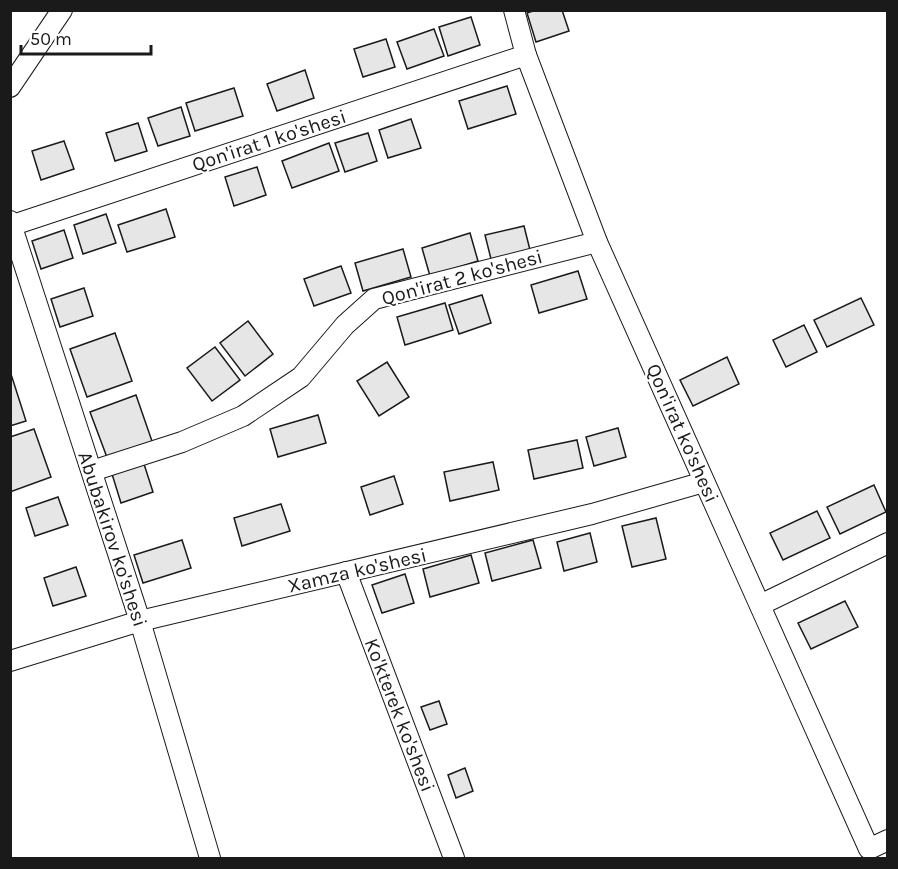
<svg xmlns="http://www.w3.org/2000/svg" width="898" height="869" font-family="Karla,sans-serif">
  <rect width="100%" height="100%" fill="#fff"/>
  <g fill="#e6e6e6" stroke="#1a1a1a" stroke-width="1.5">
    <polygon points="536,10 562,10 569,31 536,42 527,13"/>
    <polygon points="471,17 480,45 448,56 439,27"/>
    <polygon points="434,29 444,56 407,69 397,42"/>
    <polygon points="386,39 395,67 363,77 354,49"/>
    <polygon points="305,70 314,98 277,111 267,84"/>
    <polygon points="507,86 516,114 468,129 459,101"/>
    <polygon points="234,88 243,116 195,131 186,103"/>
    <polygon points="181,107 190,136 158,146 148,118"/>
    <polygon points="411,119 421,148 388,158 379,130"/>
    <polygon points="138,123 147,151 115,161 106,133"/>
    <polygon points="368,133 377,161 345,172 335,143"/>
    <polygon points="64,141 74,169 41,180 32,151"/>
    <polygon points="329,143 339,171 292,188 282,161"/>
    <polygon points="257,167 266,195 234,206 225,177"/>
    <polygon points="166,209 175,237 127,252 118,225"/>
    <polygon points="106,214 116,243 83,254 74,225"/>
    <polygon points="524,226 531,254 492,263 485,235"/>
    <polygon points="64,230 73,258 41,269 32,241"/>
    <polygon points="470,233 478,261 430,276 422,248"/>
    <polygon points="403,249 411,277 363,291 355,263"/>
    <polygon points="341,266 351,293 314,306 304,279"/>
    <polygon points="578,271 587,299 539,313 531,285"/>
    <polygon points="84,288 93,316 60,327 51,299"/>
    <polygon points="482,295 491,323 459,334 449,305"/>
    <polygon points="861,298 874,325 827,347 814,320"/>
    <polygon points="445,303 453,330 405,345 397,317"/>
    <polygon points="248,321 273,354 245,376 220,343"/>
    <polygon points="804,325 817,352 786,367 773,340"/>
    <polygon points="115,333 132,381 87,397 70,349"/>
    <polygon points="215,347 240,380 212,401 187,368"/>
    <polygon points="727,357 739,384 693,406 680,380"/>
    <polygon points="387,362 409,397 379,416 357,381"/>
    <polygon points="10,371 26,421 10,426"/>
    <polygon points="136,395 153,444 108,460 90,412"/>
    <polygon points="318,415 326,443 278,457 270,429"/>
    <polygon points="618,428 626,457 594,466 586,437"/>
    <polygon points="34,429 51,477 10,492 10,437"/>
    <polygon points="577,440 583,468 534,479 528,450"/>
    <polygon points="493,462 499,490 450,501 444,472"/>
    <polygon points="144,464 153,492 121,503 112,474"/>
    <polygon points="394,476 403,504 370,515 361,487"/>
    <polygon points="874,485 886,512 840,534 827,507"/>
    <polygon points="58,497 68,525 35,536 26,508"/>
    <polygon points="281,504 290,531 242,546 234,518"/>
    <polygon points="817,511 830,538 783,560 770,533"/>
    <polygon points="656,518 666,559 632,567 622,526"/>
    <polygon points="590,533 597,562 564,571 557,542"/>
    <polygon points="182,540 191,568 143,583 134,555"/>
    <polygon points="533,540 541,568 492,581 485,553"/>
    <polygon points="471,555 479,583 430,597 423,569"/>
    <polygon points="76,567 86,596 53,606 44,578"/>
    <polygon points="405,574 414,603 382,613 372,585"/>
    <polygon points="845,601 858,627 811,649 798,623"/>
    <polygon points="439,701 447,724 430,730 421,707"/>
    <polygon points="465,768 473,791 456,798 448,775"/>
  </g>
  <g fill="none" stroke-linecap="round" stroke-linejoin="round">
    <defs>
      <g id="minor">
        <polyline points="514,10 526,55 597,242 869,849 888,840"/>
        <polyline points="10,87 62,10"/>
        <polyline points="10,221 140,621 210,858"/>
        <polyline points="13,225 526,55"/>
        <polyline points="92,471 182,442 243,416 301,377 345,325 374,299 597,242"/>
        <polyline points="346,572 454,858"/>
        <polyline points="760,605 888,543"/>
        <polyline points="10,661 140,621 592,514 704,482"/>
      </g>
    </defs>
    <use href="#minor" stroke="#1a1a1a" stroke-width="22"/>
    <use href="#minor" stroke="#fff" stroke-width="20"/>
  </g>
  <g text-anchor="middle" stroke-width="4.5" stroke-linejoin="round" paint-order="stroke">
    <g font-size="20" fill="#1a1a1a" stroke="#fff">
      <text transform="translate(269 140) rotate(-18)" y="7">Qon'irat 1 ko'shesi</text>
      <text transform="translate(462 277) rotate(-15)" y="7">Qon'irat 2 ko'shesi</text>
      <text transform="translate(683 433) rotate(66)" y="7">Qon'irat ko'shesi</text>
      <text transform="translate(113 539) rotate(72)" y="7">Abubakirov ko'shesi</text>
      <text transform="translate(357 570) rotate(-13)" y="7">Xamza ko'shesi</text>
      <text transform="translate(400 715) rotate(69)" y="7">Ko'kterek ko'shesi</text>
    </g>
  </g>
  <rect width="898" height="869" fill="none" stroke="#1a1a1a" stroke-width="24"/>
  <path d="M21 45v9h130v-9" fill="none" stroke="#1a1a1a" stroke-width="3"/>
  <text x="30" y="45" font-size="18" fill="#1a1a1a" stroke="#ffffff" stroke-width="4.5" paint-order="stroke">50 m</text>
</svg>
